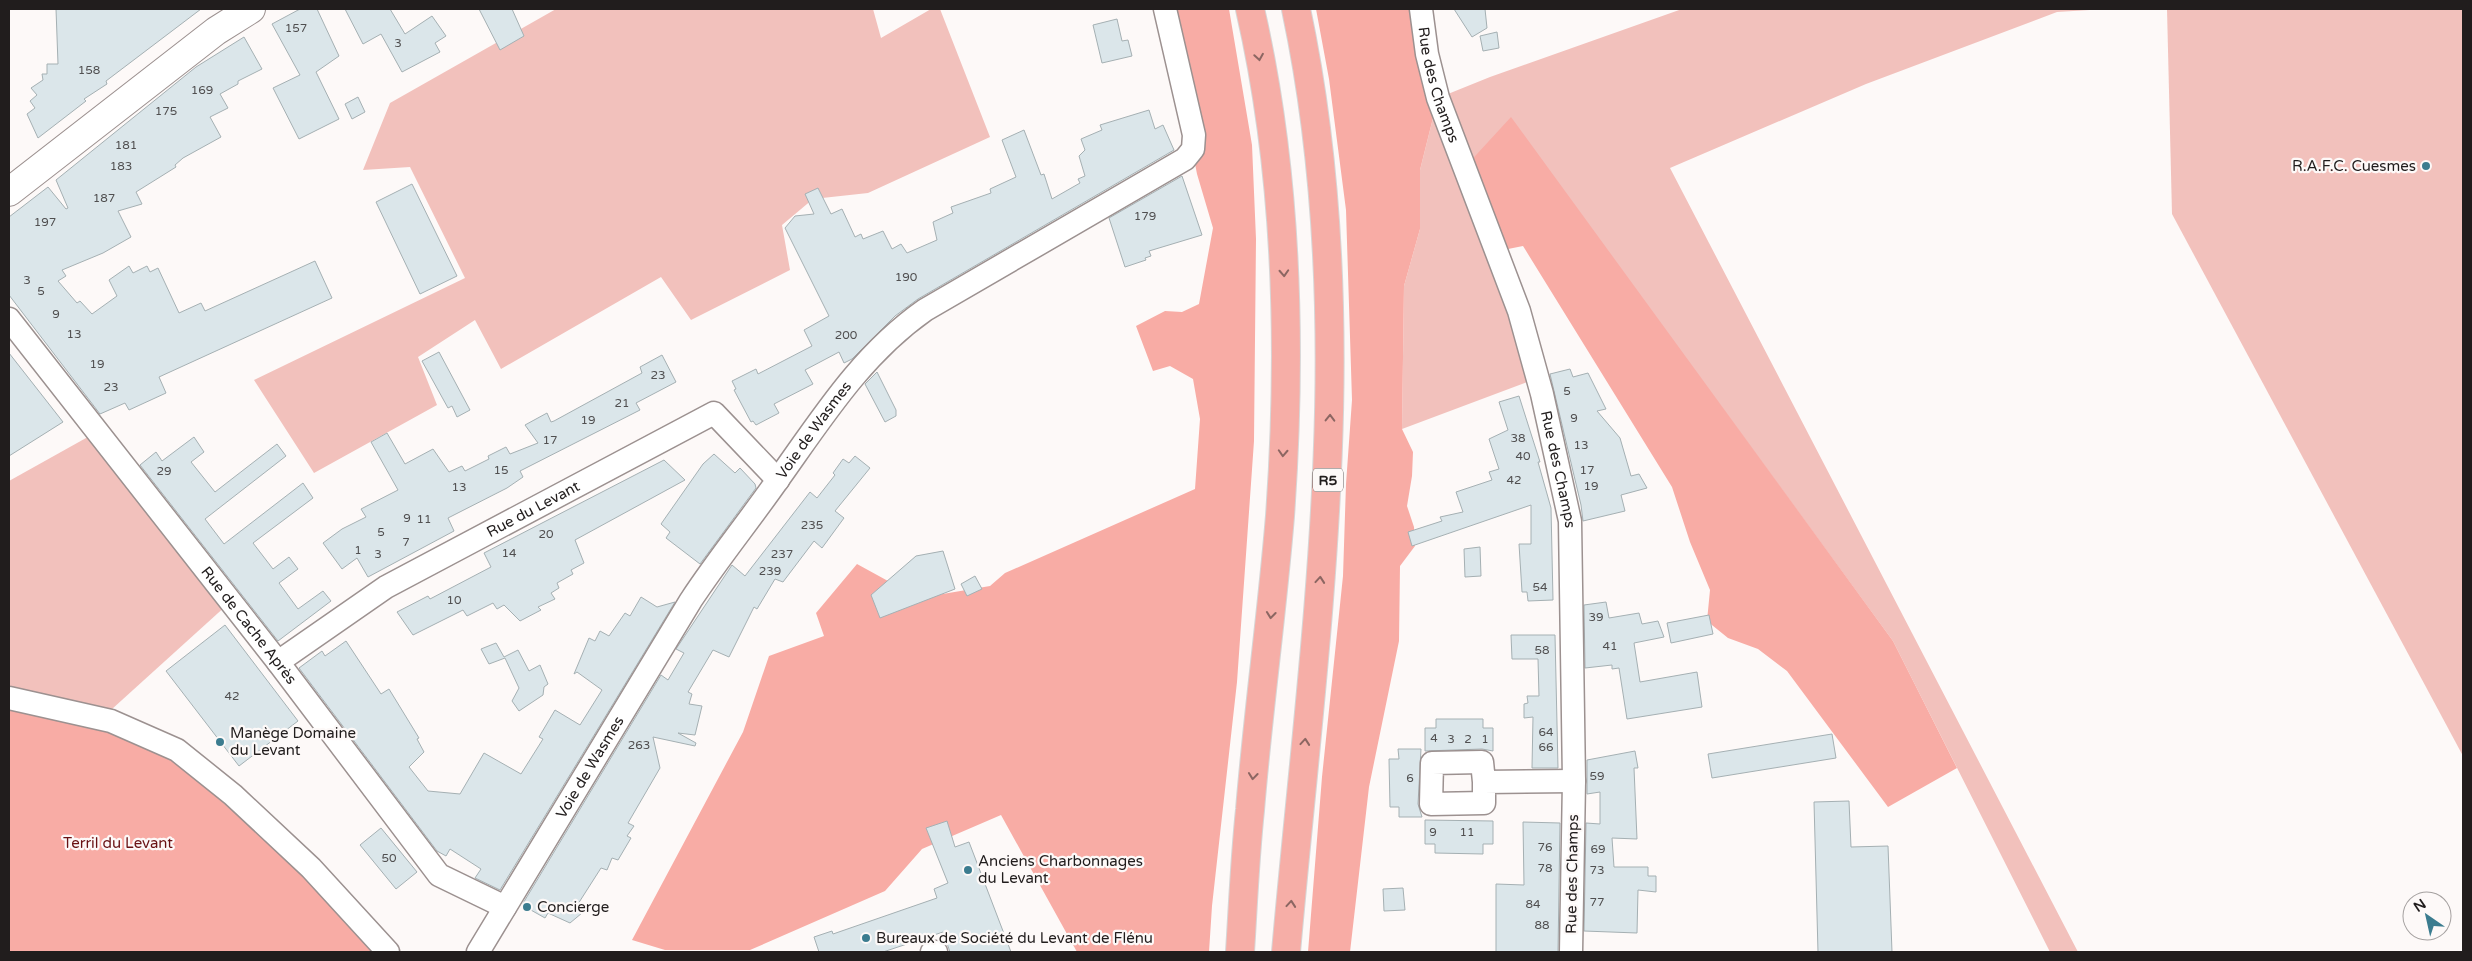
<svg xmlns="http://www.w3.org/2000/svg" width="2472" height="961" font-family="'Varela Round',sans-serif">
  <rect width="100%" height="100%" fill="#fdf9f8"/>
  <g fill="#f2c1bc">
    <polygon points="556,9 873,9 881,38 931,9 940,9 990,137 868,193 813,199 782,225 790,270 691,320 661,277 501,369 475,320 418,357 437,405 314,473 254,380 465,278 410,167 363,170 390,103"/>
    <polygon points="1682,9 2106,9 2057,12 1866,84 1670,168 2078,952 2050,952 1893,641 1712,394 1465,167 1538,378 1402,429 1404,286 1420,229 1420,170 1438,98 1490,77"/>
    <polygon points="2167,9 2463,9 2463,756 2172,214"/>
    <polygon points="95,433 228,604 101,719 9,698 9,481"/>
  </g>
  <g fill="#f8aca5">
    <polygon points="1165,9 1229,9 1252,145 1256,239 1254,441 1237,682 1212,906 1209,952 1077,952 1001,815 922,849 885,891 750,950 665,950 632,940 743,732 769,656 824,636 816,613 857,564 919,598 990,586 1005,573 1195,489 1200,419 1193,379 1170,366 1153,371 1136,326 1165,311 1182,312 1199,304 1213,228 1197,174"/>
    <polygon points="1316,9 1421,9 1438,98 1420,170 1420,229 1404,286 1402,429 1413,452 1412,476 1407,506 1414,527 1415,546 1400,566 1399,641 1369,787 1350,952 1308,952 1322,777 1343,576 1346,484 1352,400 1346,210 1329,79"/>
    <polygon points="1511,117 1893,641 1957,768 1888,807 1787,671 1758,649 1728,638 1707,621 1710,590 1690,542 1672,487 1523,246 1498,251 1465,167"/>
    <polygon points="9,698 177,750 388,952 9,952"/>
  </g>
  <g fill="#dbe6ea" stroke="#a5b0b3">
    <polygon points="56,9 201,9 106,81 107,84 84,99 86,101 38,138 27,114 35,108 30,101 37,95 31,88 43,80 42,74 47,74 47,64 58,64"/>
    <polygon points="300,9 317,9 339,56 316,72 339,119 299,139 273,88 300,75 272,24"/>
    <polygon points="345,9 390,9 405,34 432,16 446,36 435,43 440,52 402,72 381,34 363,44"/>
    <polygon points="479,9 512,9 524,36 500,50"/>
    <polygon points="1454,9 1485,9 1487,28 1472,37"/>
    <polygon points="1117,19 1122,41 1128,40 1132,56 1102,63 1093,25"/>
    <polygon points="1497,32 1499,48 1483,51 1480,36"/>
    <polygon points="244,37 262,69 238,81 238,84 220,94 228,108 210,117 221,137 183,158 175,165 176,167 136,192 142,204 118,211 131,237 103,253 62,270 66,276 58,281 77,303 80,301 92,314 117,296 109,280 129,266 133,273 147,266 150,272 158,268 179,313 201,303 205,311 315,261 332,298 159,377 166,393 129,410 125,403 100,414 9,295 9,217 48,187 66,209 68,208 56,180 196,67"/>
    <polygon points="358,97 365,112 352,119 345,104"/>
    <polygon points="1149,110 1155,129 1163,125 1174,150 918,299 895,316 852,359 844,363 839,352 805,370 813,384 774,404 779,413 756,425 753,421 751,422 734,390 736,389 732,381 756,369 758,374 812,346 804,330 829,316 785,228 795,216 814,214 805,194 818,188 831,214 842,209 855,237 861,234 863,239 883,231 892,249 901,244 907,253 937,240 933,222 953,213 951,207 991,193 990,189 1016,177 1002,140 1024,130 1041,175 1044,174 1052,199 1080,183 1078,179 1085,176 1079,156 1085,150 1081,139 1102,130 1100,125"/>
    <polygon points="1182,176 1202,235 1149,251 1151,256 1145,258 1146,260 1125,267 1109,218"/>
    <polygon points="412,184 457,276 420,294 376,202"/>
    <polygon points="439,352 470,410 457,417 452,406 448,408 422,361"/>
    <polygon points="9,353 63,422 9,456"/>
    <polygon points="662,355 676,382 636,403 640,410 520,471 523,477 507,488 448,518 454,531 368,577 357,558 342,569 323,543 342,529 366,517 361,509 398,490 371,442 387,433 405,464 433,449 449,472 462,466 465,471 489,459 488,456 506,447 510,454 538,443 525,425 547,413 551,422 554,421 642,373 640,367"/>
    <polygon points="1570,369 1573,377 1588,373 1606,409 1597,411 1620,438 1631,476 1639,474 1647,488 1621,495 1625,511 1583,521 1581,505 1550,374"/>
    <polygon points="877,372 896,410 896,416 885,422 865,384"/>
    <polygon points="1519,396 1540,462 1538,462 1551,508 1553,600 1528,601 1527,592 1522,592 1519,544 1531,544 1531,505 1412,546 1408,532 1442,521 1440,517 1463,512 1456,492 1492,480 1489,472 1499,469 1489,439 1508,430 1499,402"/>
    <polygon points="194,437 204,452 191,462 215,492 277,444 286,456 205,519 224,544 303,483 313,498 253,543 273,569 289,557 298,569 279,583 298,609 323,591 331,601 278,641 140,465 156,452 162,461"/>
    <polygon points="714,454 735,473 740,468 755,484 756,488 700,564 666,538 670,532 661,524 703,464"/>
    <polygon points="855,456 870,468 835,511 844,518 822,548 814,541 783,582 775,579 757,609 754,607 729,657 713,650 688,692 692,694 689,704 702,706 695,735 678,733 696,743 695,746 653,737 660,768 628,823 634,826 627,836 631,838 618,860 612,858 607,870 601,868 578,904 588,908 570,923 548,913 545,918 522,905 661,675 668,680 684,653 676,649 732,565 745,576 810,492 817,498 835,475 833,473 843,459 849,463"/>
    <polygon points="664,460 685,480 575,540 584,563 571,570 573,574 557,583 559,588 551,593 555,599 538,607 541,610 520,621 504,605 497,609 493,603 467,616 463,610 413,635 397,612 428,596 430,599 491,567 484,553"/>
    <polygon points="1480,547 1481,576 1465,577 1464,549"/>
    <polygon points="943,551 955,589 880,618 871,595 916,556"/>
    <polygon points="975,576 982,589 967,596 961,584"/>
    <polygon points="641,597 657,607 675,602 500,890 475,878 481,869 450,849 446,856 437,851 299,668 322,651 325,656 346,641 381,694 389,689 419,738 417,739 424,752 409,767 428,791 460,794 484,753 521,774 543,739 539,737 555,710 580,725 602,690 577,672 574,674 589,638 595,641 600,631 609,636 625,613 630,616"/>
    <polygon points="1606,602 1609,618 1639,613 1642,624 1658,621 1664,637 1634,643 1640,682 1697,672 1702,707 1627,719 1619,668 1612,669 1612,665 1585,668 1584,605"/>
    <polygon points="1709,615 1713,634 1671,643 1667,623"/>
    <polygon points="225,625 298,721 239,766 166,671"/>
    <polygon points="1511,635 1555,635 1558,768 1532,768 1533,717 1524,718 1524,704 1528,703 1527,696 1539,696 1538,659 1512,659"/>
    <polygon points="496,643 504,657 518,650 529,671 540,665 548,684 544,687 543,695 519,711 512,701 519,688 505,658 489,664 481,649"/>
    <polygon points="1436,719 1483,719 1483,728 1493,728 1493,751 1482,749 1425,751 1425,728 1436,728"/>
    <polygon points="1832,734 1836,758 1712,778 1708,754"/>
    <polygon points="1398,749 1421,749 1418,804 1422,817 1399,817 1399,807 1390,807 1389,759 1399,759"/>
    <polygon points="1635,751 1638,768 1634,768 1637,839 1612,838 1614,867 1648,867 1648,876 1656,876 1656,892 1638,890 1637,933 1584,931 1586,823 1600,824 1600,792 1587,794 1587,760"/>
    <polygon points="1849,801 1851,847 1888,846 1892,952 1818,952 1814,802"/>
    <polygon points="1425,820 1493,821 1493,844 1483,844 1483,854 1435,853 1435,844 1425,844"/>
    <polygon points="947,821 955,847 969,842 1011,952 950,952 943,932 883,952 819,952 814,937 832,931 833,934 937,898 934,889 948,883 926,828"/>
    <polygon points="1523,822 1560,823 1558,952 1496,952 1496,884 1524,885"/>
    <polygon points="381,828 417,872 396,889 360,845"/>
    <polygon points="1403,888 1405,910 1384,911 1383,889"/>
  </g>
  <g fill="none" stroke-linecap="round" stroke-linejoin="round">
    <defs>
      <g id="minor">
        <path id="s1" d="M1421,9L1427,54L1438,98L1519,311L1542,394L1570,521L1574,781L1571,952"/>
        <path id="s2" d="M9,319L278,662L439,875L505,907"/>
        <path id="s3" d="M278,662L386,587L714,413L778,480"/>
        <polyline points="9,698 111,721 177,750 233,795 311,868 388,952"/>
        <polyline points="1484,782 1484,803 1431,804 1432,763 1482,762 1484,782 1574,781"/>
        <path id="s4" d="M478,952L691,600C718,559 749,521 777,481C822,418 861,355 925,310L1185,159L1193,149L1194,135L1165,9"/>
        <polyline points="932,952 936,952"/>
      </g>
      <polyline id="tertiary" points="9,192 216,31 251,9"/>
      <g id="motorway">
        <path d="M1240,952C1243,905 1245,857 1250,810C1258,712 1272,614 1280,516C1292,348 1288,174 1250,9"/>
        <path d="M1286,952C1314,636 1363,324 1296,9"/>
      </g>
    </defs>
    <use href="#minor" stroke="#9c9190" stroke-width="25"/>
    <use href="#tertiary" stroke="#9c9190" stroke-width="30"/>
    <use href="#motorway" stroke="#d7d6d6" stroke-width="30"/>
    <use href="#minor" stroke="#fff" stroke-width="22"/>
    <use href="#tertiary" stroke="#fff" stroke-width="28"/>
    <use href="#motorway" stroke="#f6aea7" stroke-width="28"/>
  </g>
  <defs><path id="oneway-chevron" d="M-2-3.5L2.5 0L-2 3.5" fill="none" stroke-width="1.6" stroke-linecap="round" stroke-linejoin="round" transform="scale(1.25)"/></defs>
  <g stroke="#8c6662">
    <use href="#oneway-chevron" transform="translate(1259 57) rotate(81)"/>
    <use href="#oneway-chevron" transform="translate(1284 273) rotate(87)"/>
    <use href="#oneway-chevron" transform="translate(1330 418) rotate(-89)"/>
    <use href="#oneway-chevron" transform="translate(1283 453) rotate(93)"/>
    <use href="#oneway-chevron" transform="translate(1320 580) rotate(-85)"/>
    <use href="#oneway-chevron" transform="translate(1271 615) rotate(96)"/>
    <use href="#oneway-chevron" transform="translate(1305 742) rotate(-85)"/>
    <use href="#oneway-chevron" transform="translate(1253 776) rotate(96)"/>
    <use href="#oneway-chevron" transform="translate(1291 904) rotate(-85)"/>
  </g>
  <g fill="#3b7c8f" stroke="#fdf9f8" stroke-width="2">
    <circle cx="2426" cy="166" r="5"/>
    <circle cx="220" cy="742" r="5"/>
    <circle cx="968" cy="870" r="5"/>
    <circle cx="527" cy="907" r="5"/>
    <circle cx="866" cy="938" r="5"/>
  </g>
  <g text-anchor="middle" stroke-width="4.5" stroke-linejoin="round" paint-order="stroke">
    <g font-size="12" fill="#504f50">
      <text x="296" y="32">157</text>
      <text x="398" y="47">3</text>
      <text x="89" y="74">158</text>
      <text x="202" y="94">169</text>
      <text x="166" y="115">175</text>
      <text x="126" y="149">181</text>
      <text x="121" y="170">183</text>
      <text x="104" y="202">187</text>
      <text x="1145" y="220">179</text>
      <text x="45" y="226">197</text>
      <text x="906" y="281">190</text>
      <text x="27" y="284">3</text>
      <text x="41" y="295">5</text>
      <text x="56" y="318">9</text>
      <text x="74" y="338">13</text>
      <text x="846" y="339">200</text>
      <text x="97" y="368">19</text>
      <text x="658" y="379">23</text>
      <text x="111" y="391">23</text>
      <text x="1567" y="395">5</text>
      <text x="622" y="407">21</text>
      <text x="1574" y="422">9</text>
      <text x="588" y="424">19</text>
      <text x="1518" y="442">38</text>
      <text x="550" y="444">17</text>
      <text x="1581" y="449">13</text>
      <text x="1523" y="460">40</text>
      <text x="501" y="474">15</text>
      <text x="1587" y="474">17</text>
      <text x="164" y="475">29</text>
      <text x="1514" y="484">42</text>
      <text x="1591" y="490">19</text>
      <text x="459" y="491">13</text>
      <text x="407" y="522">9</text>
      <text x="424" y="523">11</text>
      <text x="812" y="529">235</text>
      <text x="381" y="536">5</text>
      <text x="546" y="538">20</text>
      <text x="406" y="546">7</text>
      <text x="358" y="554">1</text>
      <text x="509" y="557">14</text>
      <text x="378" y="558">3</text>
      <text x="782" y="558">237</text>
      <text x="770" y="575">239</text>
      <text x="1540" y="591">54</text>
      <text x="454" y="604">10</text>
      <text x="1596" y="621">39</text>
      <text x="1610" y="650">41</text>
      <text x="1542" y="654">58</text>
      <text x="232" y="700">42</text>
      <text x="1546" y="736">64</text>
      <text x="1434" y="742">4</text>
      <text x="1451" y="743">3</text>
      <text x="1468" y="743">2</text>
      <text x="1485" y="743">1</text>
      <text x="639" y="749">263</text>
      <text x="1546" y="751">66</text>
      <text x="1597" y="780">59</text>
      <text x="1410" y="782">6</text>
      <text x="1433" y="836">9</text>
      <text x="1467" y="836">11</text>
      <text x="1545" y="851">76</text>
      <text x="1598" y="853">69</text>
      <text x="389" y="862">50</text>
      <text x="1545" y="872">78</text>
      <text x="1597" y="874">73</text>
      <text x="1597" y="906">77</text>
      <text x="1533" y="908">84</text>
      <text x="1542" y="929">88</text>
    </g>
    <rect fill="#fdf9f8" stroke="#635f5f" stroke-width="1" x="1313" y="468.5" width="30" height="23" rx="4"/>
    <g font-size="14" font-weight="bold" fill="#211d1d">
      <text x="1328" y="485">R5</text>
    </g>
    <g font-size="15" fill="#211d1d" stroke="#fdf9f8">
      <text dy="5" stroke="none"><textPath href="#s1" startOffset="78">Rue des Champs</textPath></text>
      <text dy="5" stroke="none"><textPath href="#s4" startOffset="621">Voie de Wasmes</textPath></text>
      <text dy="5" stroke="none"><textPath href="#s1" startOffset="482">Rue des Champs</textPath></text>
      <text dy="5" stroke="none"><textPath href="#s3" startOffset="298">Rue du Levant</textPath></text>
      <text dy="5" stroke="none"><textPath href="#s2" startOffset="389">Rue de Cache Après</textPath></text>
      <text dy="5" stroke="none"><textPath href="#s4" startOffset="216">Voie de Wasmes</textPath></text>
      <text transform="translate(1572 874) rotate(-89)" y="5">Rue des Champs</text>
    </g>
    <g font-size="15" fill="#211d1d" stroke="#fdf9f8" text-anchor="start">
      <text x="2416" y="171" text-anchor="end">R.A.F.C. Cuesmes</text>
      <text x="230" y="738">Manège Domaine<tspan x="230" dy="17">du Levant</tspan></text>
      <text x="978" y="866">Anciens Charbonnages<tspan x="978" dy="17">du Levant</tspan></text>
      <text x="537" y="912">Concierge</text>
      <text x="876" y="943">Bureaux de Société du Levant de Flénu</text>
    </g>
    <g font-size="15" fill="#691113" stroke="#fdf9f8">
      <text x="118" y="848">Terril du Levant</text>
    </g>
  </g>
  <rect width="2472" height="961" fill="none" stroke="#211d1d" stroke-width="20"/>
  <g transform="translate(2427 916) rotate(326)"><circle r="24" fill="#fdf9f8" stroke="#a5a1a0"/>
  <path d="M0-4L9 19L0 12L-9 19Z" fill="#3b7c8f"/>
  <text y="-8" font-size="14" font-weight="bold" text-anchor="middle" fill="#211d1d">N</text>
  </g>
</svg>
